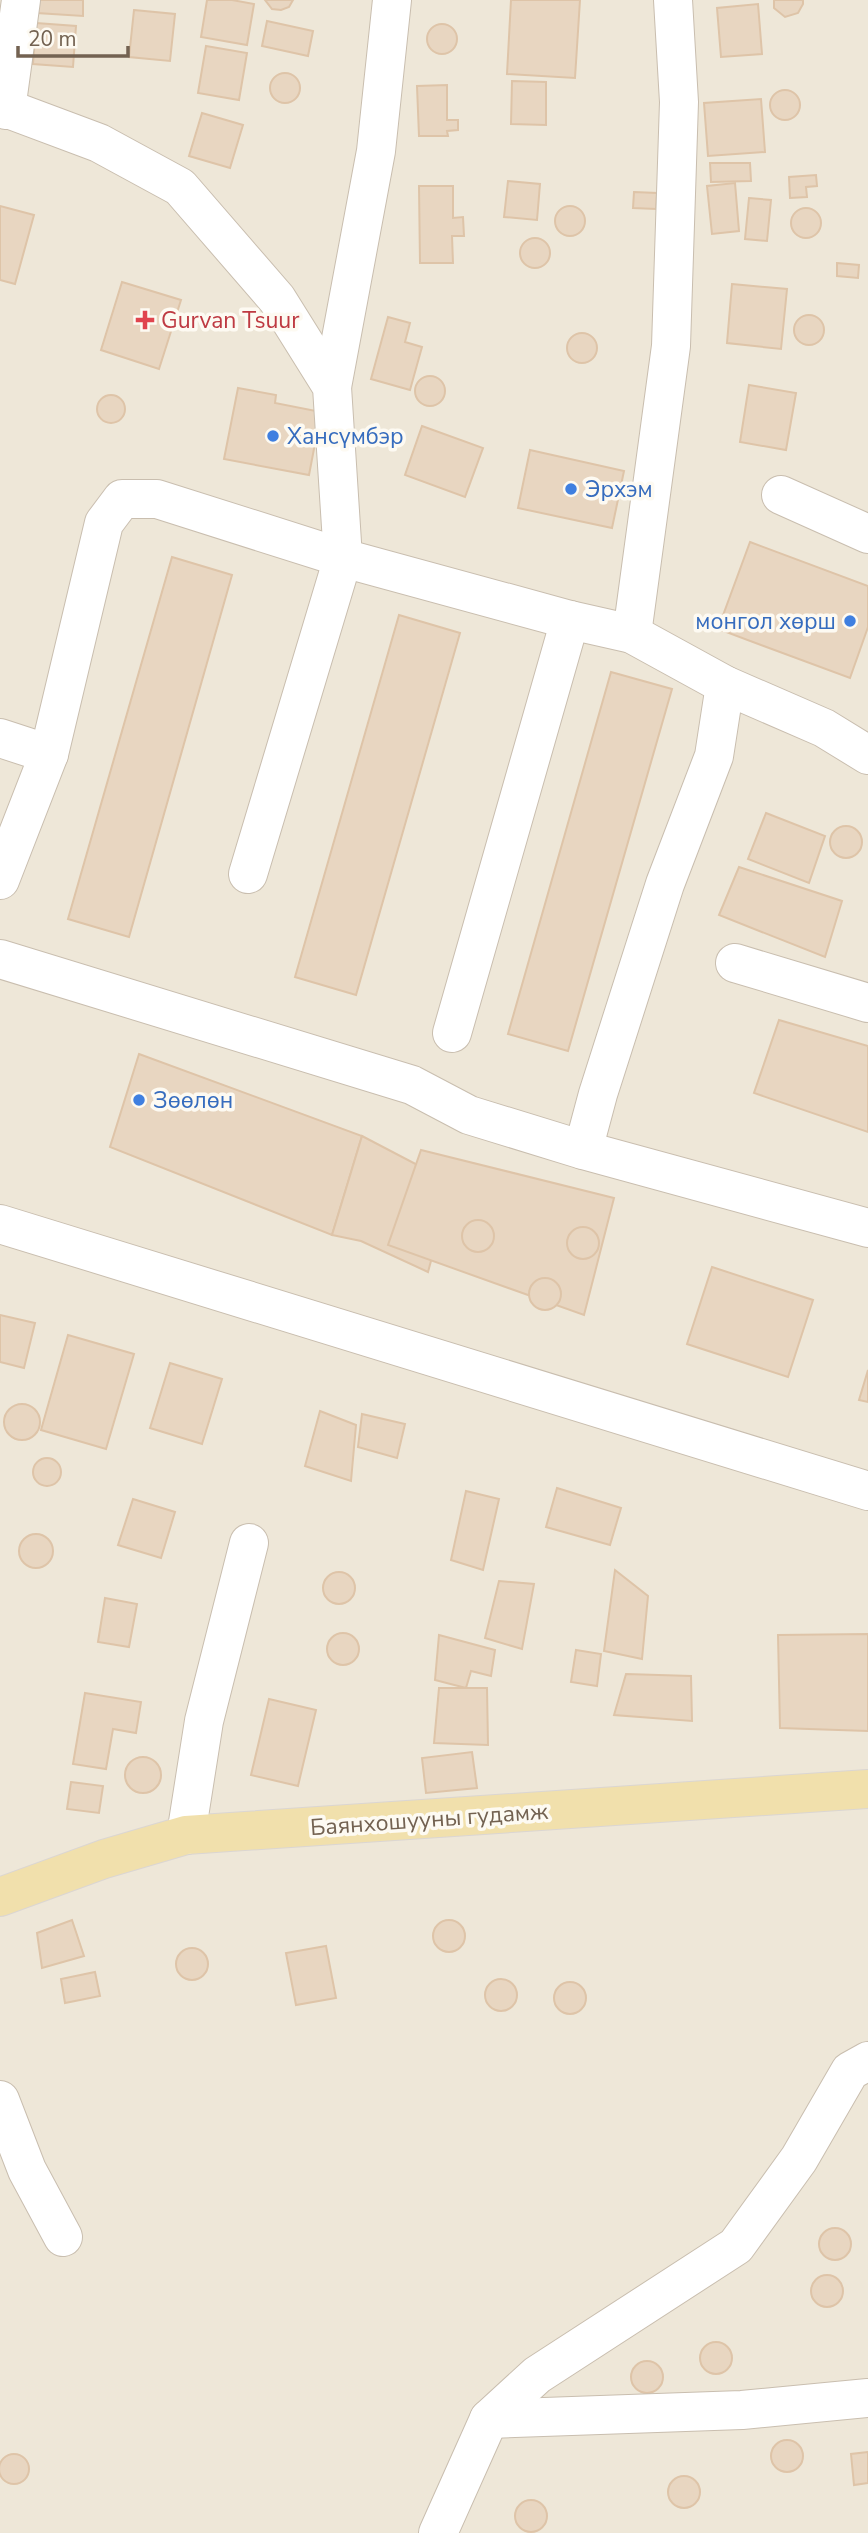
<svg xmlns="http://www.w3.org/2000/svg" width="868" height="2533" font-family="'Nunito Sans',sans-serif">
  <rect width="100%" height="100%" fill="#fbf7eb"/>
  <rect fill="#eee7d8" x="0" y="0" width="868" height="2533"/>
  <g fill="#e8d6c1" stroke="#dec4a8" stroke-width="2">
    <polygon points="38,0 83,0 83,16 37,13"/>
    <polygon points="207,0 232,0 254,4 247,45 201,37"/>
    <polygon points="265,0 293,0 289,7 281,10 272,9"/>
    <polygon points="511,0 580,0 575,78 507,74"/>
    <polygon points="774,0 803,0 803,4 798,13 785,17 774,8"/>
    <polygon points="758,4 762,54 721,57 717,8"/>
    <polygon points="134,10 175,14 170,61 129,57"/>
    <polygon points="267,21 313,31 308,56 262,46"/>
    <polygon points="36,23 76,26 73,67 33,64"/>
    <circle cx="442" cy="39" r="15"/>
    <polygon points="206,46 247,53 239,100 198,93"/>
    <circle cx="285" cy="88" r="15"/>
    <polygon points="512,81 546,82 546,125 511,124"/>
    <polygon points="447,85 447,120 458,120 458,130 447,131 448,136 419,136 417,86"/>
    <circle cx="785" cy="105" r="15"/>
    <polygon points="761,99 765,152 708,156 704,103"/>
    <polygon points="202,113 243,125 230,168 189,156"/>
    <polygon points="710,163 750,163 751,181 711,182"/>
    <polygon points="816,175 817,186 806,187 807,197 790,198 789,177"/>
    <polygon points="508,181 540,184 537,220 504,217"/>
    <polygon points="735,183 739,231 712,234 707,186"/>
    <polygon points="419,186 453,186 453,218 463,217 464,236 452,236 453,263 420,263"/>
    <polygon points="634,192 657,193 656,209 633,208"/>
    <polygon points="749,198 771,200 767,241 745,239"/>
    <polygon points="0,206 34,215 15,284 0,280"/>
    <circle cx="570" cy="221" r="15"/>
    <circle cx="806" cy="223" r="15"/>
    <circle cx="535" cy="253" r="15"/>
    <polygon points="837,263 859,265 858,278 837,276"/>
    <polygon points="122,282 181,300 159,369 101,350"/>
    <polygon points="732,284 787,289 781,349 727,343"/>
    <circle cx="809" cy="330" r="15"/>
    <polygon points="388,317 410,323 405,342 422,347 410,390 371,379"/>
    <circle cx="582" cy="348" r="15"/>
    <circle cx="430" cy="391" r="15"/>
    <polygon points="749,385 796,393 786,450 740,442"/>
    <polygon points="238,388 276,395 275,403 321,412 309,475 224,459"/>
    <circle cx="111" cy="409" r="14"/>
    <polygon points="422,426 483,448 465,497 405,475"/>
    <polygon points="530,450 624,471 612,528 518,508"/>
    <polygon points="750,542 868,586 868,627 850,678 718,629"/>
    <polygon points="172,557 232,575 129,937 68,919"/>
    <polygon points="399,615 460,633 356,995 295,977"/>
    <polygon points="611,672 672,689 568,1051 508,1034"/>
    <polygon points="766,813 825,836 809,883 748,859"/>
    <circle cx="846" cy="842" r="16"/>
    <polygon points="739,867 842,901 825,957 719,915"/>
    <polygon points="779,1020 868,1046 868,1132 754,1093"/>
    <polygon points="139,1054 362,1136 332,1235 110,1147"/>
    <polygon points="362,1136 452,1183 428,1272 361,1241 332,1235"/>
    <polygon points="421,1150 614,1198 584,1315 388,1245"/>
    <circle cx="478" cy="1236" r="16"/>
    <circle cx="583" cy="1243" r="16"/>
    <polygon points="712,1267 813,1300 788,1377 687,1344"/>
    <circle cx="545" cy="1294" r="16"/>
    <polygon points="0,1315 35,1323 24,1368 0,1362"/>
    <polygon points="68,1335 134,1354 106,1449 41,1430"/>
    <polygon points="170,1363 222,1379 202,1444 150,1428"/>
    <polygon points="868,1370 868,1402 859,1400"/>
    <circle cx="22" cy="1422" r="18"/>
    <polygon points="320,1411 356,1425 351,1481 305,1466"/>
    <polygon points="362,1414 405,1424 397,1458 358,1447"/>
    <circle cx="47" cy="1472" r="14"/>
    <polygon points="557,1488 621,1508 610,1545 546,1527"/>
    <polygon points="466,1491 499,1499 483,1570 451,1560"/>
    <polygon points="133,1499 175,1512 161,1558 118,1545"/>
    <circle cx="36" cy="1551" r="17"/>
    <polygon points="615,1570 648,1596 642,1659 604,1651"/>
    <circle cx="339" cy="1588" r="16"/>
    <polygon points="499,1581 534,1584 522,1649 485,1638"/>
    <polygon points="105,1598 137,1604 129,1647 98,1642"/>
    <circle cx="343" cy="1649" r="16"/>
    <polygon points="868,1634 868,1731 780,1728 778,1635"/>
    <polygon points="439,1635 495,1650 491,1676 471,1671 466,1688 435,1680"/>
    <polygon points="576,1650 601,1654 597,1686 571,1682"/>
    <polygon points="626,1674 691,1676 692,1721 614,1715"/>
    <polygon points="439,1688 487,1688 488,1745 434,1743"/>
    <polygon points="85,1693 141,1702 136,1733 113,1729 106,1769 73,1764"/>
    <polygon points="269,1699 316,1710 298,1786 251,1775"/>
    <polygon points="472,1752 477,1788 426,1793 422,1758"/>
    <circle cx="143" cy="1775" r="18"/>
    <polygon points="71,1782 103,1786 99,1813 67,1809"/>
    <circle cx="449" cy="1936" r="16"/>
    <polygon points="72,1920 84,1956 42,1968 37,1933"/>
    <polygon points="326,1946 336,1998 296,2005 286,1953"/>
    <circle cx="192" cy="1964" r="16"/>
    <polygon points="95,1972 100,1996 65,2003 61,1979"/>
    <circle cx="501" cy="1995" r="16"/>
    <circle cx="570" cy="1998" r="16"/>
    <circle cx="835" cy="2244" r="16"/>
    <circle cx="827" cy="2291" r="16"/>
    <circle cx="716" cy="2358" r="16"/>
    <circle cx="647" cy="2377" r="16"/>
    <circle cx="787" cy="2456" r="16"/>
    <polygon points="868,2452 868,2483 854,2485 851,2454"/>
    <circle cx="14" cy="2469" r="15"/>
    <circle cx="684" cy="2492" r="16"/>
    <circle cx="531" cy="2516" r="16"/>
  </g>
  <g fill="none" stroke-linecap="round" stroke-linejoin="round">
    <defs>
      <g id="minor">
        <polyline points="0,106 99,143 180,187 277,299 332,387 343,558 248,874"/>
        <polyline points="6,110 21,0"/>
        <polyline points="332,387 376,151 392,0"/>
        <polyline points="781,495 868,534"/>
        <polyline points="632,634 671,346 679,102 673,0"/>
        <polyline points="0,738 49,754"/>
        <polyline points="0,880 49,754 104,523 122,499 157,499 343,558 570,620 632,634 725,685 824,728 868,755"/>
        <polyline points="0,959 412,1085 469,1115 583,1150 868,1228"/>
        <polyline points="735,963 868,1003"/>
        <polyline points="452,1033 570,620"/>
        <polyline points="583,1150 598,1094 665,884 714,756 725,685"/>
        <polyline points="0,1224 868,1491"/>
        <polyline points="186,1835 204,1721 249,1543"/>
        <polyline points="0,2100 27,2170 63,2237"/>
        <polyline points="489,2419 742,2410 868,2398"/>
        <polyline points="438,2533 489,2419 537,2375 736,2246 799,2159 850,2071 868,2061"/>
      </g>
      <polyline id="major" points="0,1897 104,1859 186,1835 868,1789"/>
    </defs>
    <use href="#minor" stroke="#c9beaf" stroke-width="40"/>
    <use href="#major" stroke="#dbd6d2" stroke-width="40"/>
    <use href="#minor" stroke="#fff" stroke-width="38"/>
    <use href="#major" stroke="#f1e0ac" stroke-width="38"/>
  </g>
  <path fill="#e0444e" stroke="#fdfaf2" stroke-width="2.5" d="M141.5 309.5h7v7h7v7h-7v7h-7v-7h-7v-7h7z"/>
  <g fill="#3f7fe0" stroke="#fdfaf2" stroke-width="2.5">
    <circle cx="273" cy="436" r="7"/>
    <circle cx="571" cy="489" r="7"/>
    <circle cx="850" cy="621" r="7"/>
    <circle cx="139" cy="1100" r="7"/>
  </g>
  <g text-anchor="middle" stroke-width="7" stroke-linejoin="round" paint-order="stroke">
    <g font-size="23" fill="#be3a42" stroke="#fdfaf2" text-anchor="start">
      <text x="161" y="328">Gurvan Tsuur</text>
    </g>
    <g font-size="23" fill="#366cbe" stroke="#fdfaf2" text-anchor="start">
      <text x="287" y="444">Хансүмбэр</text>
      <text x="585" y="497">Эрхэм</text>
      <text x="836" y="629" text-anchor="end">монгол хөрш</text>
      <text x="153" y="1108">Зөөлөн</text>
    </g>
    <g font-size="23" fill="#736251" stroke="#fdfaf2">
      <text transform="translate(429 1819) rotate(-4)" y="8">Баянхошууны гудамж</text>
    </g>
  </g>
  <path d="M18 46v10h110v-10" fill="none" stroke="#736251" stroke-width="3.5"/>
  <text x="28" y="46" font-size="21" fill="#736251" stroke="#fdfaf2" stroke-width="5" paint-order="stroke">20 m</text>
</svg>
